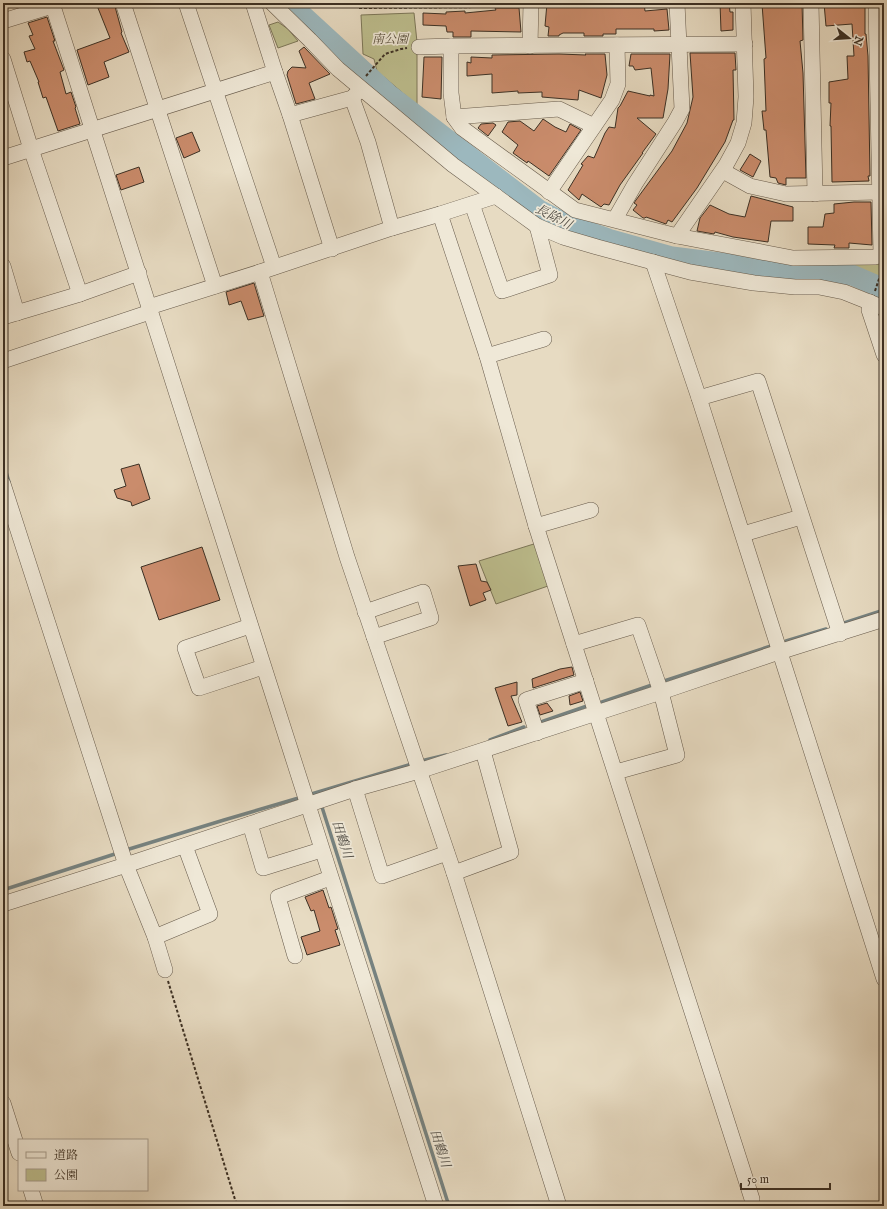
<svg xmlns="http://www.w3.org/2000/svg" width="887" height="1209" font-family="'IM FELL English','Noto Serif JP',serif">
  <rect width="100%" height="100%" fill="#e7dbc2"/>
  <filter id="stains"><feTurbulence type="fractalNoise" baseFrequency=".005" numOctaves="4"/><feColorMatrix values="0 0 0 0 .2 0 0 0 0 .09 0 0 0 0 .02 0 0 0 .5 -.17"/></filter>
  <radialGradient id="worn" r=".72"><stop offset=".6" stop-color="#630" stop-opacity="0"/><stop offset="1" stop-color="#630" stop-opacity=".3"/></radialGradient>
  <g fill="#bdbe8e" stroke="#7c7759">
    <polygon points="414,13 417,42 417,105 377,71 374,59 363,54 361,15"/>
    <polygon points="278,22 288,29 298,41 278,48 269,25"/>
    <polygon points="884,262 884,278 840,263"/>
    <polygon points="537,543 548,586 496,604 479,561"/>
  </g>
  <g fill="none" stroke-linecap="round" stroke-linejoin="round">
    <g stroke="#768280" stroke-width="3.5">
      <polyline points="3,462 9,482"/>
      <polyline points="844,623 884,610"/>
      <polyline points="786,641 826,629"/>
      <polyline points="661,682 771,646"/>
      <polyline points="602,702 652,685"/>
      <polyline points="538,723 587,706"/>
      <polyline points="490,740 524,727"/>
      <polyline points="421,761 446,755"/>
      <polyline points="308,795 412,764"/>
      <polyline points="321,804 449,1206"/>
      <polyline points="126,850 224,820 302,797"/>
      <polyline points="3,890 118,853"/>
    </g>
    <polyline stroke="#9cb8be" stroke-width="21" points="289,3 388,94 539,210 566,224 608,239 672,257 817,275 852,275 884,289"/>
  </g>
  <g fill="#ca8c6c" stroke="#3c3024">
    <polygon points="96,3 114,3 122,32 121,33 129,52 104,62 109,77 88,85 77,50 110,38"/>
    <polygon points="547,3 644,3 645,11 667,9 669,30 654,31 654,29 616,29 616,34 603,34 603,36 584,36 584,33 563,33 559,35 559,36 548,36 549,27 545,26"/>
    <polygon points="720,3 729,3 730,12 733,12 733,30 721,31"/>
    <polygon points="802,3 803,40 800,41 803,73 806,178 786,178 786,185 778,183 776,178 770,177 766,130 764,130 762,111 766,111 764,59 766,58 762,4"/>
    <polygon points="824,3 865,3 865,34 866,34 868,56 870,176 868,176 869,181 832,182 831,126 830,126 831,103 829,103 829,82 848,79 847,56 854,56 852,24 826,26"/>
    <polygon points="495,8 519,8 521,32 471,31 471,37 453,37 453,32 447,32 446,26 423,25 423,13 446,14 446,12 465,11 465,13 496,10"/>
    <polygon points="47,17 55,41 53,41 64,70 60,72 66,94 71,92 76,107 75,108 80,124 58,131 46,97 43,98 38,82 39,82 30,61 27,62 24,52 35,49 29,36 33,35 28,23"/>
    <polygon points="304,47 330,74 309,83 315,99 296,104 287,75 288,71 292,67 306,68 299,51"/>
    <polygon points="690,53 735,53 736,70 733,70 734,120 733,120 725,142 697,188 672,222 668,220 666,224 646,217 645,218 643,218 633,210 637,205 634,203 636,200 672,151 687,123 693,97"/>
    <polygon points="559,54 586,55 585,54 605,54 607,75 601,98 579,90 578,100 542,97 542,92 518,93 518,91 492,93 492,74 467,76 467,62 471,63 471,57 492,58 492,55"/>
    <polygon points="631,54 670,54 668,89 663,118 637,118 656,134 642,153 643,153 620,185 609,205 604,204 601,207 582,194 579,200 568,190 583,165 581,164 588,156 594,158 605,133 609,127 615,128 618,108 620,106 628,91 650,96 650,95 654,96 651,68 635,70 633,66 629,66"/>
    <polygon points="424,57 442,57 441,99 422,97"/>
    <polygon points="543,119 555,127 566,132 570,124 581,130 549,176 528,161 527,163 513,153 518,145 502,132 508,122 520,121 534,131"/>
    <polygon points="493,123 496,125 488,136 478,128 481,124"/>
    <polygon points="192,132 200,151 184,158 176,138"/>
    <polygon points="750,154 761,161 753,177 740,170"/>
    <polygon points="139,167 144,182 121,190 116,175"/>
    <polygon points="751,196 793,207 793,221 771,221 768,242 733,237 715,232 714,234 697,231 700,218 710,205 729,214 745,217"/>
    <polygon points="854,202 871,202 872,245 849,243 849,248 834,248 835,245 808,244 808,227 823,227 825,214 834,213 834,204"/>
    <polygon points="254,283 264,316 248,320 241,301 229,305 226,292"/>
    <polygon points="139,464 150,499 132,506 131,502 117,498 114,490 126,486 121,469"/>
    <polygon points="202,547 220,600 159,620 141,567"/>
    <polygon points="476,564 481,581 487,582 491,590 483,593 486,600 470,606 458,566"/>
    <polygon points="572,667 574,675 533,688 532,679 560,669"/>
    <polygon points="517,682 517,695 511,696 522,722 508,726 495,688"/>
    <polygon points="580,692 583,701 570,705 569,696"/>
    <polygon points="547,703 553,711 540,715 537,706"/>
    <polygon points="323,890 329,908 331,907 338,929 335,930 340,945 307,955 301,937 320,931 314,910 311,911 305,897"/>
  </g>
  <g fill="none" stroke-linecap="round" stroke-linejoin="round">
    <defs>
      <g id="minor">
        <polyline points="52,3 436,1206"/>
        <polyline points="123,3 215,286"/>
        <polyline points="186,3 274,267"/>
        <polyline points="253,3 275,72 290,115 332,249"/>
        <polyline points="272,3 310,40 338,69 453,165 537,226 563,237 597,247 690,272 754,283 795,287 819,287 844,292 884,308"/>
        <polyline points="811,3 815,194"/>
        <polyline points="876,3 881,255"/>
        <polyline points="3,21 52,6"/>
        <polyline points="745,44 451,46 451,93 454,117 462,128 477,139 575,210 677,236 793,258 875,257 884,255"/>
        <polyline points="530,46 531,3"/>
        <polyline points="419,47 451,46"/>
        <polyline points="3,59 31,149 80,294"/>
        <polyline points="352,98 368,142 392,228"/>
        <polyline points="290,115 352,98 359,91"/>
        <polyline points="454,117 559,109 594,126"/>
        <polyline points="3,158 275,72"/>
        <polyline points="723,171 750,186 786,194 879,192"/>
        <polyline points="549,192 612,100 618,84 617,45"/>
        <polyline points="472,204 502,291 550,275 537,226"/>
        <polyline points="440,214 487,356 536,526 752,1199 752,1206"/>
        <polyline points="615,219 635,184 675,122 682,109 677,3"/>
        <polyline points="677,236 726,165 738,143 744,123 746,97 743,3"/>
        <polyline points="653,262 699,398 884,979"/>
        <polyline points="3,266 17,313"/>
        <polyline points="260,272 347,557 454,873 559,1206"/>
        <polyline points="870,302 869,310 884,355"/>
        <polyline points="149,307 260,272 392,228 440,214 496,196"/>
        <polyline points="3,317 80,294 139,273"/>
        <polyline points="487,356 544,339"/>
        <polyline points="3,361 150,312"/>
        <polyline points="699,398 758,381 840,634"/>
        <polyline points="3,484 126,865 155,937 165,970"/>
        <polyline points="536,526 591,510"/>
        <polyline points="743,534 801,517"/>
        <polyline points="365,612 423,592 431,618 374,637"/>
        <polyline points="250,626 185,648 199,688 263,667"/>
        <polyline points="574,644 638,625 661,692 677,755 616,772"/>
        <polyline points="537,733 526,700 586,681"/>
        <polyline points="355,789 382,876 447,853"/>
        <polyline points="250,824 263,868 321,850"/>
        <polyline points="454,873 511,852 483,751"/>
        <polyline points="3,904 126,865 355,789 419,771 661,692 779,652 884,619"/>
        <polyline points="155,937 210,914 185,846"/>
        <polyline points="295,956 278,897 330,878"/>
        <polyline points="3,1103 19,1153"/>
        <polyline points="31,1190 36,1206"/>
      </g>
    </defs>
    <use href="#minor" stroke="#675b4c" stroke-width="16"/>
    <g stroke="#3c3024" stroke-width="2" stroke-dasharray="3 2" stroke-linecap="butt">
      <polyline points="359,8 488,7 488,3"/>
      <polyline points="366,76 385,54 401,49 407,48"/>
      <polyline points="875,291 881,273 881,268"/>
      <polyline points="168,981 237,1206"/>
    </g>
    <use href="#minor" stroke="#efe8d7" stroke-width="15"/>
  </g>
  <g text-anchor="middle" stroke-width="3.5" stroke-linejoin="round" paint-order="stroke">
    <g font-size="12" font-style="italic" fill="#564c39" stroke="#efe8d7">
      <text x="390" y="43">南公園</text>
    </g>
    <g font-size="13" font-style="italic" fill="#4f4b43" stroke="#efe8d7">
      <text transform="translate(554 216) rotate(27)" y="5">長除川</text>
      <text transform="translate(343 839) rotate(72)" y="5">田鶴川</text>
      <text transform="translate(441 1148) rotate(72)" y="5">田鶴川</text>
    </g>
  </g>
  <rect width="887" height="1209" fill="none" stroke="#e7dbc2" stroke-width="16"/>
  <rect x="4" y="4" width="879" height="1201" fill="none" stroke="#3c3024" stroke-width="2"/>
  <rect x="8" y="8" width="871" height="1193" fill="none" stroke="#3c3024"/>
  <rect x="18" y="1139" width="130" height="52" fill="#efe8d7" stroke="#a79e8f"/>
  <rect x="26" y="1152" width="20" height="6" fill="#efe8d7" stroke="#a79e8f"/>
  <text x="54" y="1159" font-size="12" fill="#3c3024">道路</text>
  <rect x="26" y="1169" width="20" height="12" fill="#bdbe8e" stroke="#a79e8f"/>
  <text x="54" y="1179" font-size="12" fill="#3c3024">公園</text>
  <g transform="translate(849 38) rotate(107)" stroke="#efe8d7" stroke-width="3" paint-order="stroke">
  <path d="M0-3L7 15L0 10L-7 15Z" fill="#3c3024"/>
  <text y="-6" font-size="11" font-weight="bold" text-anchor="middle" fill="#3c3024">N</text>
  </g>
  <path d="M741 1183v6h89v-6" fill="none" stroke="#3c3024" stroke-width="2"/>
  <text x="747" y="1183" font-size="12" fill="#3c3024" stroke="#efe8d7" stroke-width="3" paint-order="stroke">50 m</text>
  <rect width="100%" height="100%" filter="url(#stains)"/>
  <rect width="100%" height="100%" fill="url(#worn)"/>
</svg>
